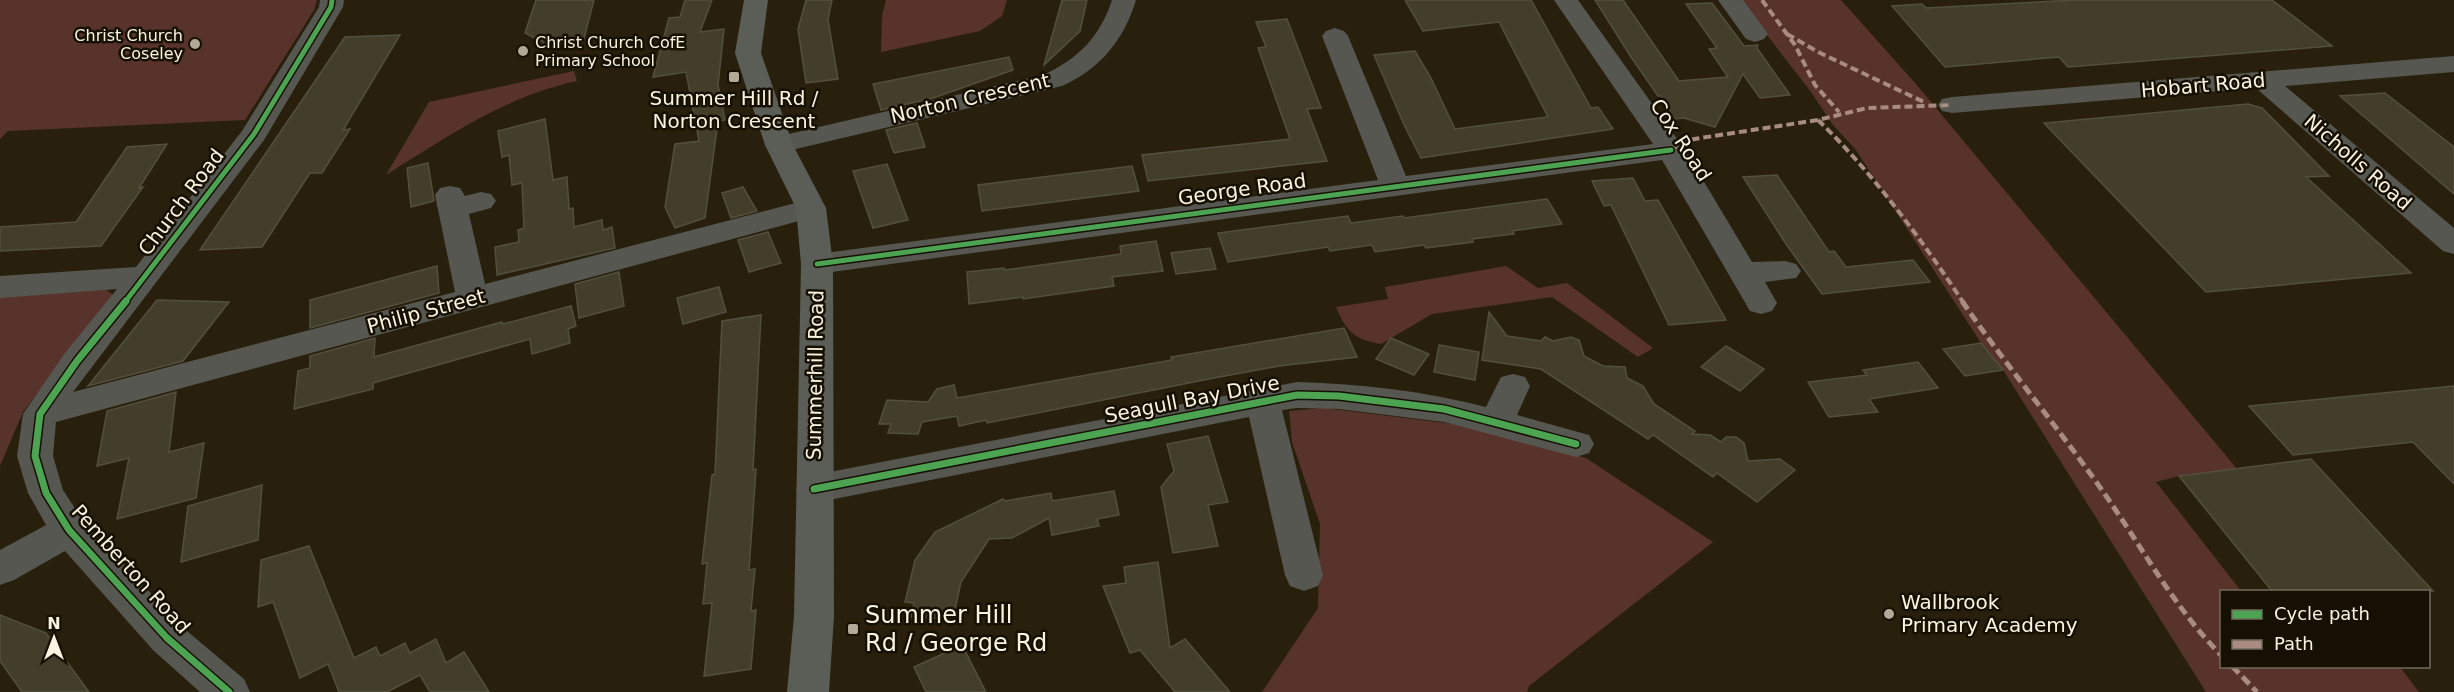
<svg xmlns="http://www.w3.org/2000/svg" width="2454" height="692" font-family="'DejaVu Sans',sans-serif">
  <rect width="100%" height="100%" fill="#28200c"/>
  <g fill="#58332b">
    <polygon points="0,0 317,0 314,10 245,120 8,131 0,139"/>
    <polygon points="886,0 1007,0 1002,16 980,31 881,52 882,16"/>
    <polygon points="1740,0 1841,0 1916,84 2238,470 2179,476 2156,482 2241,591 2222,592 2222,666 2400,667 2419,692 2206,692 2003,370 1981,343 1856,150 1833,125 1811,92"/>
    <path d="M574,71L577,81C506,96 447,137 386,175L429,102Z"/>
    <path d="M1506,266L1538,288L1567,283L1653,348L1638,357L1552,297L1432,314L1381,344C1356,340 1346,332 1336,307L1388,299L1385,287Z"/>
    <polygon points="102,286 113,295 23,412 0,466 0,292"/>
    <polygon points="1324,408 1470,426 1586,458 1713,542 1529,686 1527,692 1262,692 1318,608 1320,524 1292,442 1289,411"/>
  </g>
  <g fill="#433e2a" stroke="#534f3f" stroke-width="1.5">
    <polygon points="536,0 594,0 583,42 548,45 525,33"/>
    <polygon points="685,0 712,0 700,32 724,29 718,85 725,120 718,121 705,218 675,228 665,207 675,144 699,141 686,72 653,77 669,18 680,17"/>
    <polygon points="806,0 832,0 828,19 838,79 806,83 798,29"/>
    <polygon points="1062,0 1087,0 1080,31 1044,65"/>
    <polygon points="1405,0 1531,0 1591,108 1598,107 1613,129 1421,158 1405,127 1374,55 1415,51 1431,78 1455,129 1548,117 1499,22 1423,31"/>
    <polygon points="1595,0 1623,0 1679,81 1728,77 1709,49 1717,48 1686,4 1712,3 1744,46 1758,45 1757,48 1790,95 1760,98 1743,74 1715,127 1684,118 1674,119 1661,96 1658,96 1631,57"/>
    <polygon points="2075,0 2272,0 2332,46 2068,67 2059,57 1945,67 1892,6 1922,4 1926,8"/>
    <polygon points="1287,19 1321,108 1307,109 1327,161 1148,181 1142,155 1290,139 1258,48 1266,47 1256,22"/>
    <polygon points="400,35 343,130 350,129 322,173 310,173 262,247 200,250 345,37"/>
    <polygon points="1009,57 1013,70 933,98 881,110 873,84"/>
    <polygon points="2385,93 2454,147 2454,194 2340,96"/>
    <polygon points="2248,104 2262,108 2329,176 2306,177 2411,273 2206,292 2044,123"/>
    <polygon points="545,119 553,180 567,177 569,209 573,208 574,227 602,220 603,230 612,227 615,248 497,275 495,247 519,242 518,230 524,228 522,183 512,185 509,155 502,157 498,131"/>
    <polygon points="917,123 925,147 894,153 886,130"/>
    <polygon points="167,144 139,188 143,187 101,246 0,251 0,227 76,222 127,147"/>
    <polygon points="428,163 434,201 411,207 407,168"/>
    <polygon points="887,164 908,220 873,228 853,171"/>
    <polygon points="1132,166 1139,191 982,211 978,185"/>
    <polygon points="1777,175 1829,252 1834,251 1846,267 1913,260 1930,282 1822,294 1786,244 1743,177"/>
    <polygon points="1633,178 1645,201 1658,200 1726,320 1669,325 1611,205 1604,206 1592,181"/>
    <polygon points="743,187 757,211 731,218 722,193"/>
    <polygon points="1547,199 1562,224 1512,231 1514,234 1472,239 1473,242 1426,248 1424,245 1375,252 1372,245 1330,251 1328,247 1228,262 1218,233 1348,216 1351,223 1403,216 1404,218"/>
    <polygon points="768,232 781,263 749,272 738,240"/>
    <polygon points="1156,241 1163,271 1112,277 1114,286 1023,299 1023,297 969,304 967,272 1004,268 1005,270 1121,254 1120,246"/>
    <polygon points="1210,248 1216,269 1176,274 1171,253"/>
    <polygon points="437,266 439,293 310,328 310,300"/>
    <polygon points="619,272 624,306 579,318 575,284"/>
    <polygon points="719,287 726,312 683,324 677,298"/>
    <polygon points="157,300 229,302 183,361 88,386"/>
    <polygon points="571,306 576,326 568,329 570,343 532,354 530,339 373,383 373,389 294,409 298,371 310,368 310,356 375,338 374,357 502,322 503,324"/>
    <polygon points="1489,312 1507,336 1541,341 1545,337 1553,341 1571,337 1579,340 1584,356 1603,366 1625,367 1627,378 1643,386 1654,404 1695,431 1692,434 1710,435 1721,442 1726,437 1736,437 1744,443 1748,461 1780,459 1795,470 1757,502 1717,473 1713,477 1653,435 1648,439 1541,369 1482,360"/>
    <polygon points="761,315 753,470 756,469 749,570 755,569 751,611 756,610 751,669 704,676 712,603 703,604 707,563 702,564 712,475 715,474 722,321"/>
    <polygon points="1344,328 1357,357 1279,366 1214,378 987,423 986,420 959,426 957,416 922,422 918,434 888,433 891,424 879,424 887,400 928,402 937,389 954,385 957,398 1172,360 1171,357"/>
    <polygon points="1391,338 1429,354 1414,375 1376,359"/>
    <polygon points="1981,343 2003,370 1965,376 1943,349"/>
    <polygon points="1439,345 1479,352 1475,380 1434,372"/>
    <polygon points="1726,346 1764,369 1740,391 1701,367"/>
    <polygon points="1918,362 1938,388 1869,399 1878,412 1829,417 1808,382 1867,375 1863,370"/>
    <polygon points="2454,386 2454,484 2413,442 2293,455 2249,406"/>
    <polygon points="176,392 169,452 204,443 196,498 117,519 129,458 97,466 107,411"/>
    <polygon points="1208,436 1228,502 1208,505 1218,546 1173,553 1161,487 1174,471 1167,444"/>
    <polygon points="2311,459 2433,591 2272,591 2179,476"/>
    <polygon points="262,485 258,540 181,562 188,506"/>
    <polygon points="1114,491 1119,515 1097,519 1099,526 1052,535 1049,518 1012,538 989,539 961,582 953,619 911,617 914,603 905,602 915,560 935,532 1003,499 1005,501 1051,493 1052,501"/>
    <polygon points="309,546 354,658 376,647 380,656 405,643 410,653 436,639 446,663 464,652 489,692 430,692 420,675 387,692 339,692 328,664 300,678 273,602 258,607 261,560"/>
    <polygon points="1158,562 1170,648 1185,639 1230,692 1175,692 1140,650 1130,653 1103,586 1126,583 1124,567"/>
    <polygon points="0,615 46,633 89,692 22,692 0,661"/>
    <polygon points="962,645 986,692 926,692 914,667"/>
  </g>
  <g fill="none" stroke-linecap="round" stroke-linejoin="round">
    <g fill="#555750" fill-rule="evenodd">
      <polygon points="320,0 344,0 343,7 264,140 73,392 455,292 435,195 440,188 450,186 460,188 465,196 481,192 491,194 496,201 491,208 469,214 485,284 811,199 821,201 826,208 821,215 56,422 53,456 63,490 82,519 181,626 244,679 250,692 200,692 153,650 65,551 14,580 0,585 0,550 46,525 28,493 17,456 23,414 65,353 117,289 0,298 0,276 136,267 242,131 319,7"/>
      <path d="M1112,0H1136C1124,40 1100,69 1062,86L779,153L769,151L765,145L769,139L793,133L1043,75C1078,59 1100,37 1112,0Z"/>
      <polygon points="1554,0 1578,0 1685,150 1752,262 1785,261 1796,264 1801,271 1796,278 1765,282 1777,303 1772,311 1761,314 1750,311 1662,160 817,274 806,271 801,264 806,257 817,254 1378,180 1322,36 1326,31 1335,28 1344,31 1348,36 1406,176 1653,144"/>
      <polygon points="1718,0 1743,0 1768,34 1764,39 1755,42 1746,39"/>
      <polygon points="2454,56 2454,72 2285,86 2454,228 2454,254 2443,251 2256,88 1952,113 1942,111 1938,105 1942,99 1952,97"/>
      <path d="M1513,374L1525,377L1530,386L1517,415L1589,435L1594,444L1589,453L1576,457L1444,422L1339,409L1297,408L1282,410L1323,575L1318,586L1304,591L1290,586L1285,575L1249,417L814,503L801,499L796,489L801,479L814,475L1297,382C1361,384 1425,391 1486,407L1501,377Z"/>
    </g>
    <polygon fill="#5a5e57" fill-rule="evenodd" points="744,0 768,0 761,53 793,145 826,208 833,264 834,616 829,692 787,692 794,616 801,264 796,208 765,145 735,53"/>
    <g stroke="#a88b81" stroke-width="4" stroke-dasharray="8 4" stroke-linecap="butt">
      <polyline points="1762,0 1795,45 1815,85 1839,112"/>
      <polyline points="1787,34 1818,52 1926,103"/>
      <path d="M1818,120C1872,172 1922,240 1963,302"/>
      <polyline points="1671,150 1681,141 1818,120 1867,108 1952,105"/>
    </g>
    <g stroke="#a88b81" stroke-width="5" stroke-dasharray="10 5" stroke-linecap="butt">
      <path d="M1962,301C2007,367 2058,427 2104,493C2142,547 2175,609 2222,656"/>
      <polyline points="2232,666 2257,692"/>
    </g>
    <defs>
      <g id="cycleway-far1">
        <polyline points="817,264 1671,150"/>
        <polyline points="125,302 254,134 331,7 332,0"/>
      </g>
      <g id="cycleway">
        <polyline points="126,301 77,361 40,414 35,456 46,493 69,530 167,638 229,692"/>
        <polyline points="814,489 1297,395 1339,396 1444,409 1576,444"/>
      </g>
    </defs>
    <use href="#cycleway-far1" stroke="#161003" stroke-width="8"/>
    <use href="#cycleway" stroke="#161003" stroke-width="10"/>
    <use href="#cycleway-far1" stroke="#4ca352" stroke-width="5"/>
    <use href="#cycleway" stroke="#4ca352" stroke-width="7"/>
  </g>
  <g fill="#b2aa96" stroke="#161003" stroke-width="2">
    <circle cx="195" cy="44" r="6"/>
    <circle cx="523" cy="51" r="6"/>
    <rect x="728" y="71" width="12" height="12" rx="3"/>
    <circle cx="1889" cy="614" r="6"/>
    <rect x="847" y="623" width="12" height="12" rx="3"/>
  </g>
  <g text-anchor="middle" stroke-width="5" stroke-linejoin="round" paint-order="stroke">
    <g font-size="16" fill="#fcf4e0" stroke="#161003" text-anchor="end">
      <text x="183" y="41">Christ Church<tspan x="183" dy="18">Coseley</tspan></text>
      <text x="535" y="48" text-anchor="start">Christ Church CofE<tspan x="535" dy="18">Primary School</tspan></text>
    </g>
    <g font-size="20" fill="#fcf4e0" stroke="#161003">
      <text transform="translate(2203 85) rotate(-5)" y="7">Hobart Road</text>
      <text transform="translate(970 98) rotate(-13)" y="7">Norton Crescent</text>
      <text transform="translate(1681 140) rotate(57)" y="7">Cox Road</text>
      <text transform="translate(2358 162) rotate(41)" y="7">Nicholls Road</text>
      <text transform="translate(1242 189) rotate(-8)" y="7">George Road</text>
      <text transform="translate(181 202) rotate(-53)" y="7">Church Road</text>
      <text transform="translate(426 311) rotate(-15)" y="7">Philip Street</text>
      <text transform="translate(815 375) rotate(-89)" y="7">Summerhill Road</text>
      <text transform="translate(1192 399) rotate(-11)" y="7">Seagull Bay Drive</text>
      <text transform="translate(131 569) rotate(48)" y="7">Pemberton Road</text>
    </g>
    <g font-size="20" fill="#fcf4e0" stroke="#161003">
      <text x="734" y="105">Summer Hill Rd /<tspan x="734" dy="23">Norton Crescent</tspan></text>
      <text x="1901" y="609" text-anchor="start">Wallbrook<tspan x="1901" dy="23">Primary Academy</tspan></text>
    </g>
    <g font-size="24" fill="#fcf4e0" stroke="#161003" text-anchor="start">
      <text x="865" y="623">Summer Hill<tspan x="865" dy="28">Rd / George Rd</tspan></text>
    </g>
  </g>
  <rect x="2220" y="590" width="210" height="78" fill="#161003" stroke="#726b5b" stroke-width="1.5"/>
  <rect x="2232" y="610" width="30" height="9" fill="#4ca352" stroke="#726b5b" stroke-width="1.5"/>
  <text x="2274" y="620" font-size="18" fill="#fcf4e0">Cycle path</text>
  <rect x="2232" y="640" width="30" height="9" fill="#a88b81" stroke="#726b5b" stroke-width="1.5"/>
  <text x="2274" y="650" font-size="18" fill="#fcf4e0">Path</text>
  <g transform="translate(54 638)" stroke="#161003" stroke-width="4.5" paint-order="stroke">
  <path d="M0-4.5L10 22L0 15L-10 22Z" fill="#fcf4e0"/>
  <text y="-9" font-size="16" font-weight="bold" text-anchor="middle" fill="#fcf4e0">N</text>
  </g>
</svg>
